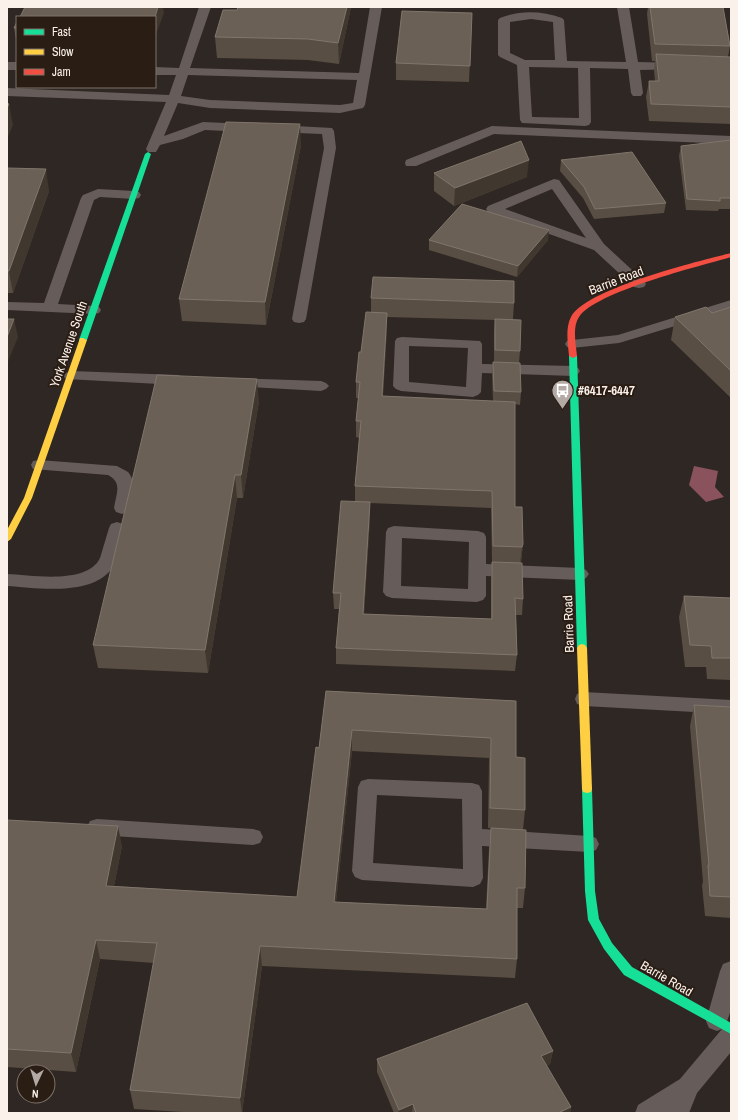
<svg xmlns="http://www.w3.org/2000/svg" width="738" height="1120" font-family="'Archivo Narrow',sans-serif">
  <rect width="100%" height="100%" fill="#2f2723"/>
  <polygon fill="#89525d" points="694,466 718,471 715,487 724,497 706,502 689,485"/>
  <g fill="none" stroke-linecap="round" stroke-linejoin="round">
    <g fill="#665d5b" fill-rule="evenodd">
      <path d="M199,7H211L190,68L359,73L370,7H382L365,105L363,108L340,113L210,108L178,103L164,136L203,122L247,124L251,125L253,128L251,131L247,132L205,130L183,139L160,145L156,152H148L146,149L166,102L7,96V88L169,95L176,75H155V67L179,68ZM188,75L357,80L353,103L340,105L210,100L181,96Z"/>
      <path d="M617,7H629L638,62L677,63L681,65L683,67L681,69L640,70L643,93L641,96H633L631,93L628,69L590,68L591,122L589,125L585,126L522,123L520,120L517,65L500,57L498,55V20L500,18C520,10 542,11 562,18L564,20L567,61L626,62ZM531,19L553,22L555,60H525L510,53V22ZM529,67L578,68L579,118L532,117Z"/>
      <rect x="7" y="62" width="10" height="8"/>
      <polygon points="277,125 332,128 334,131 336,148 306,319 304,322 299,323 294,322 292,319 324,148 322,134 273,132 271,129 273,126"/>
      <polygon points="492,126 731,136 731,144 494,134 416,166 406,166 405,163 406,160"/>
      <path d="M554,179L559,180L604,244L644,281L646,284L644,287L639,288L634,287L594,250L488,212L486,209L488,206ZM552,189L586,238L505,209Z"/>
      <polygon points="98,189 134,191 139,192 141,195 139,198 134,199 100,197 94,200 58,304 94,306 99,307 101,310 99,313 94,314 7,310 7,302 44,303 81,198 83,195"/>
      <polygon points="731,300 731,309 619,343 572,348 567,347 565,344 567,341 572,340 618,335"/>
      <path d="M402,337L480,341L482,344V364L573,366L578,368L580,371L578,374L573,376L482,373L481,392L478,395L473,397L401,391L396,389L393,386L395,341L397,338ZM409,346L468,348L466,387L409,382Z"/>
      <polygon points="71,371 178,375 183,377 186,380 183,383 178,385 66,379 63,376 66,373"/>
      <polygon points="235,378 321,381 326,383 329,386 326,389 321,391 230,386 227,383 230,380"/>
      <path d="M39,460L117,466C120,468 125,470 128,472C137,482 134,502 128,512L122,514L116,512L114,508C116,494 123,483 108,475L33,469L31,465L33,461Z"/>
      <path d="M117,522L123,524L125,528C121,542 119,559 110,571C88,596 36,588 7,586V574C32,575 87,585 100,558L109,528L111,524Z"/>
      <path d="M394,526L478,531L484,533L486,537V564L580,568L586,570L589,574L586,578L580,580L486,576V596L483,600L477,602L392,598L386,596L383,592L386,532L388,528ZM402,538L469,542L468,589L401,586Z"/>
      <polygon points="584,692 731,700 731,714 584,706 577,704 575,699 577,694"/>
      <path d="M368,779L472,783L479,785L482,791V829L589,836L596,838L599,844L596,850L589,852L482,846L483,878L480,884L473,887L362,880L355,877L352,871L358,787L361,781ZM377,795L462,799L463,869L373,863Z"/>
      <polygon points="97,819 253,829 260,831 263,837 260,843 253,845 97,835 90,833 87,827 90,821"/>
      <polygon points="731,961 731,1010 725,1027 731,1025 731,1052 697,1093 689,1113 635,1113 638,1105 680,1079 722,1029 717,1031 709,1028 706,1021 720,971 723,964"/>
    </g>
    <g fill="#16e098" fill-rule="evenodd">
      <polygon points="148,152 151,154 87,340 83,342 80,342 79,340 145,154"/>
      <polygon points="570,354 573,354 577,356 587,648 585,651 579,651 577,648 569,356"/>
      <polygon points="587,785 591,786 592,789 595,891 599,919 612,943 632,967 731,1023 731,1034 624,975 604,949 588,920 585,891 582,789 583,786"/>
    </g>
    <g fill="#ffcf43" fill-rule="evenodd">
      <polygon points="80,338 83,338 87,340 32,498 11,539 7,542 7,530 24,498"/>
      <polygon points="582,644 585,645 587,648 592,789 591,792 587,793 583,792 582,789 577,648 579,645"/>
    </g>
    <path fill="#f24e42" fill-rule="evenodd" d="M731,253V257C700,266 595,292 579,317C572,327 576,345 577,356L573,358L569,356C568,344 565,328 571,317C585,289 699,261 731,253Z"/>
  </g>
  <g fill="#584e43" fill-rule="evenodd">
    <polygon points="351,7 339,64 308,60 217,58 215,37 237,10"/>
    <polygon points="648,7 723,7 730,46 728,57 731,57 731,124 649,121 646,97 649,81 655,81 654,71 655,61 652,61 647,14"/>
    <polygon points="472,13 469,82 396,80 396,63"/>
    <polygon points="17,22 17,44 14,28"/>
    <polygon points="731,140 731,209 719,209 718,211 686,210 679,156 681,146"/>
    <polygon points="301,145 266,325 182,321 179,299"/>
    <polygon points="561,160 666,203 664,213 594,219 583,198 560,171"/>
    <polygon points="7,168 49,191 13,293 7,293"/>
    <polygon points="434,173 527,177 454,206 434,191"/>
    <polygon points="429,240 548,240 517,277 429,250"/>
    <path d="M371,298L514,303L513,319L520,351L519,363L521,392L520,405L515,404V507L523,544L521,563L523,599L522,615H516L517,655L515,671L336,664V648L339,609H334L333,593L355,501V486L359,438L356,437V421L358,398H356V382L361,352L371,312ZM387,317L495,320L494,331V362H493L492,375L493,401L383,396L387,329ZM370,503L491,508L492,563L491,578V619L364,614L370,518Z"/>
    <polygon points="731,307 731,398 671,340 675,317 712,313"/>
    <polygon points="259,401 243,498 237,498 208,673 98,668 93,645"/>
    <polygon points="684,596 731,598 731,680 707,679 706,667 685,667 679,617"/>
    <path d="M326,691L516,701V757L525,810L523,830L525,888L523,908H517V959L515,978L262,966L242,1113H199L134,1109L130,1090L154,963L100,959L76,1072L7,1067V820L122,846L114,886L297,897L319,748ZM352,751L489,758L488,828H491L489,848L486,909L336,902Z"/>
    <polygon points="694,705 731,707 731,918 705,916 702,885 703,882 690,726"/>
    <polygon points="553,1051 550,1064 546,1066 571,1107 570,1113 394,1113 377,1072 377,1059"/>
  </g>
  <g fill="#40372e">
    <polygon points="158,7 163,7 164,13 155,37 155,17"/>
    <polygon points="347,7 351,7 339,64 338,43"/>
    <polygon points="9,104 13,125 7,139 7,108"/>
    <polygon points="300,124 301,145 266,325 265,302"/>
    <polygon points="529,160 527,177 454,206 455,188"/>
    <polygon points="46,169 49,191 13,293 9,271"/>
    <polygon points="549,230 548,240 517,277 518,266"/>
    <polygon points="387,313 387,329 381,413 382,396"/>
    <polygon points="14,319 18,337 7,364 7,337"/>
    <polygon points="257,379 259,401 243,498 241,475"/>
    <polygon points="235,475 237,498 208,673 205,650"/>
    <polygon points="370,502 370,518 363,631 363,614"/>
    <polygon points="523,544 521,561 520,564 522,547"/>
    <polygon points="352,730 352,751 334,921 334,902"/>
    <polygon points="118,826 122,846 110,906 106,886"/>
    <polygon points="96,940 100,959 76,1072 71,1053"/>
    <polygon points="260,946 262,966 242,1113 240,1098"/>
    <polygon points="553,1051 550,1064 538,1069 541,1056"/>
    <polygon points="413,1104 412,1113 398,1113 399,1110"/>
    <polygon points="571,1107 570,1113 558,1113"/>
  </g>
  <g fill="#6a6055" stroke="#80766c">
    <polygon points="25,7 158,7 155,17 20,17"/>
    <polygon points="238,7 347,7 338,43 308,39 215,37 223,10 237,10"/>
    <polygon points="650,7 723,7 730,46 655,44"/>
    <polygon points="402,11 472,13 470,66 396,63"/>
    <polygon points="17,22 17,28 14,28"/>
    <polygon points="656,54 731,57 731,107 651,104 649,81 659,81"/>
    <polygon points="7,103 9,104 7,108"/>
    <polygon points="226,122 300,124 265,302 179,299"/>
    <polygon points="731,140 731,198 720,198 720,201 687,199 681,146"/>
    <polygon points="521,141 529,160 455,188 434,173"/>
    <polygon points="632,152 666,203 595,209 584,187 561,160"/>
    <polygon points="7,168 46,169 9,271 7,271"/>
    <polygon points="462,204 549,230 518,266 429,240"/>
    <polygon points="373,277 514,281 514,303 371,298"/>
    <polygon points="706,307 712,313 731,307 731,371 675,317"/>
    <polygon points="366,312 387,313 382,396 515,402 515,507 522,507 523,544 522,547 493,546 492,491 355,486 361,421 356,421 360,382 356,382 359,352 361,352"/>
    <polygon points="7,319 14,319 7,337"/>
    <polygon points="495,319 521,320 520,351 495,350"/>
    <polygon points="493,362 520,363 521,392 494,391"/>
    <polygon points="157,375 257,379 241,475 235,475 205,650 93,645"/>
    <polygon points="341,501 370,502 363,614 492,619 492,562 522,563 523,599 515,598 517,655 336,648 341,593 333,593"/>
    <polygon points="684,596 731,598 731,658 712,658 711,646 690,645"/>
    <polygon points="326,691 516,701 516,757 525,758 525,810 490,808 491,738 352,730 334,902 487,909 491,828 526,830 525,888 517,888 517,959 260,946 240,1098 130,1090 157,943 96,940 71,1053 7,1049 7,820 118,826 106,886 297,897 316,747 319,748"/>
    <polygon points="694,705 731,707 731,897 710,896 708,865 709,865"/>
    <polygon points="527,1003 553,1051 541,1056 571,1107 558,1113 416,1113 413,1104 399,1110 377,1059"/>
  </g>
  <defs>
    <symbol id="bus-pin" viewBox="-11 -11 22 30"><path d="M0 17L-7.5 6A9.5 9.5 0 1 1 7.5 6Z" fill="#b4aaa5" stroke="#2a1d14"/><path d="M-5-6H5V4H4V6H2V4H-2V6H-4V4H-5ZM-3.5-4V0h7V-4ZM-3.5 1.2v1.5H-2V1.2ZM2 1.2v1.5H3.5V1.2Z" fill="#fff"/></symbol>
  </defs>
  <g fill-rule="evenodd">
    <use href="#bus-pin" x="550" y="378" width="25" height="34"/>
  </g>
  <g text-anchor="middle" stroke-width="4" stroke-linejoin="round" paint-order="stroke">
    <g font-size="13" fill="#fbf1eb" stroke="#2a1d14">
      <text transform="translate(616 280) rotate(-21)" y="5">Barrie Road</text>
      <text transform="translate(68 344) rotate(-71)" y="5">York Avenue South</text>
      <text transform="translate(568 624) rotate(-92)" y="5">Barrie Road</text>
      <text transform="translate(667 978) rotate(30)" y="5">Barrie Road</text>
    </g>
    <g font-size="13" font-weight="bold" fill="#fbf1eb" stroke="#2a1d14" text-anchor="start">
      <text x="578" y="395">#6417-6447</text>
    </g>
  </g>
  <rect width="738" height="1120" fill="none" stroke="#fbf1eb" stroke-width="16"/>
  <rect x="16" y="16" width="140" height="72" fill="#2a1d14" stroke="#7e726a"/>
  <rect x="24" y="29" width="20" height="6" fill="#16e098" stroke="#7e726a"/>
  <text x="52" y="36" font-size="12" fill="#fbf1eb">Fast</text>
  <rect x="24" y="49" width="20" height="6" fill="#ffcf43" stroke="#7e726a"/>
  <text x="52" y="56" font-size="12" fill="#fbf1eb">Slow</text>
  <rect x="24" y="69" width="20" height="6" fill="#f24e42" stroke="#7e726a"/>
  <text x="52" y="76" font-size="12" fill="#fbf1eb">Jam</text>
  <g transform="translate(36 1084) rotate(184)"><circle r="19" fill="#2a1d14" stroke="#7e726a"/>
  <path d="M0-3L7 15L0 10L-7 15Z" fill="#b4aaa5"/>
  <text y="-6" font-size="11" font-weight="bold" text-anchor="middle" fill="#fbf1eb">N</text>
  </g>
</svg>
